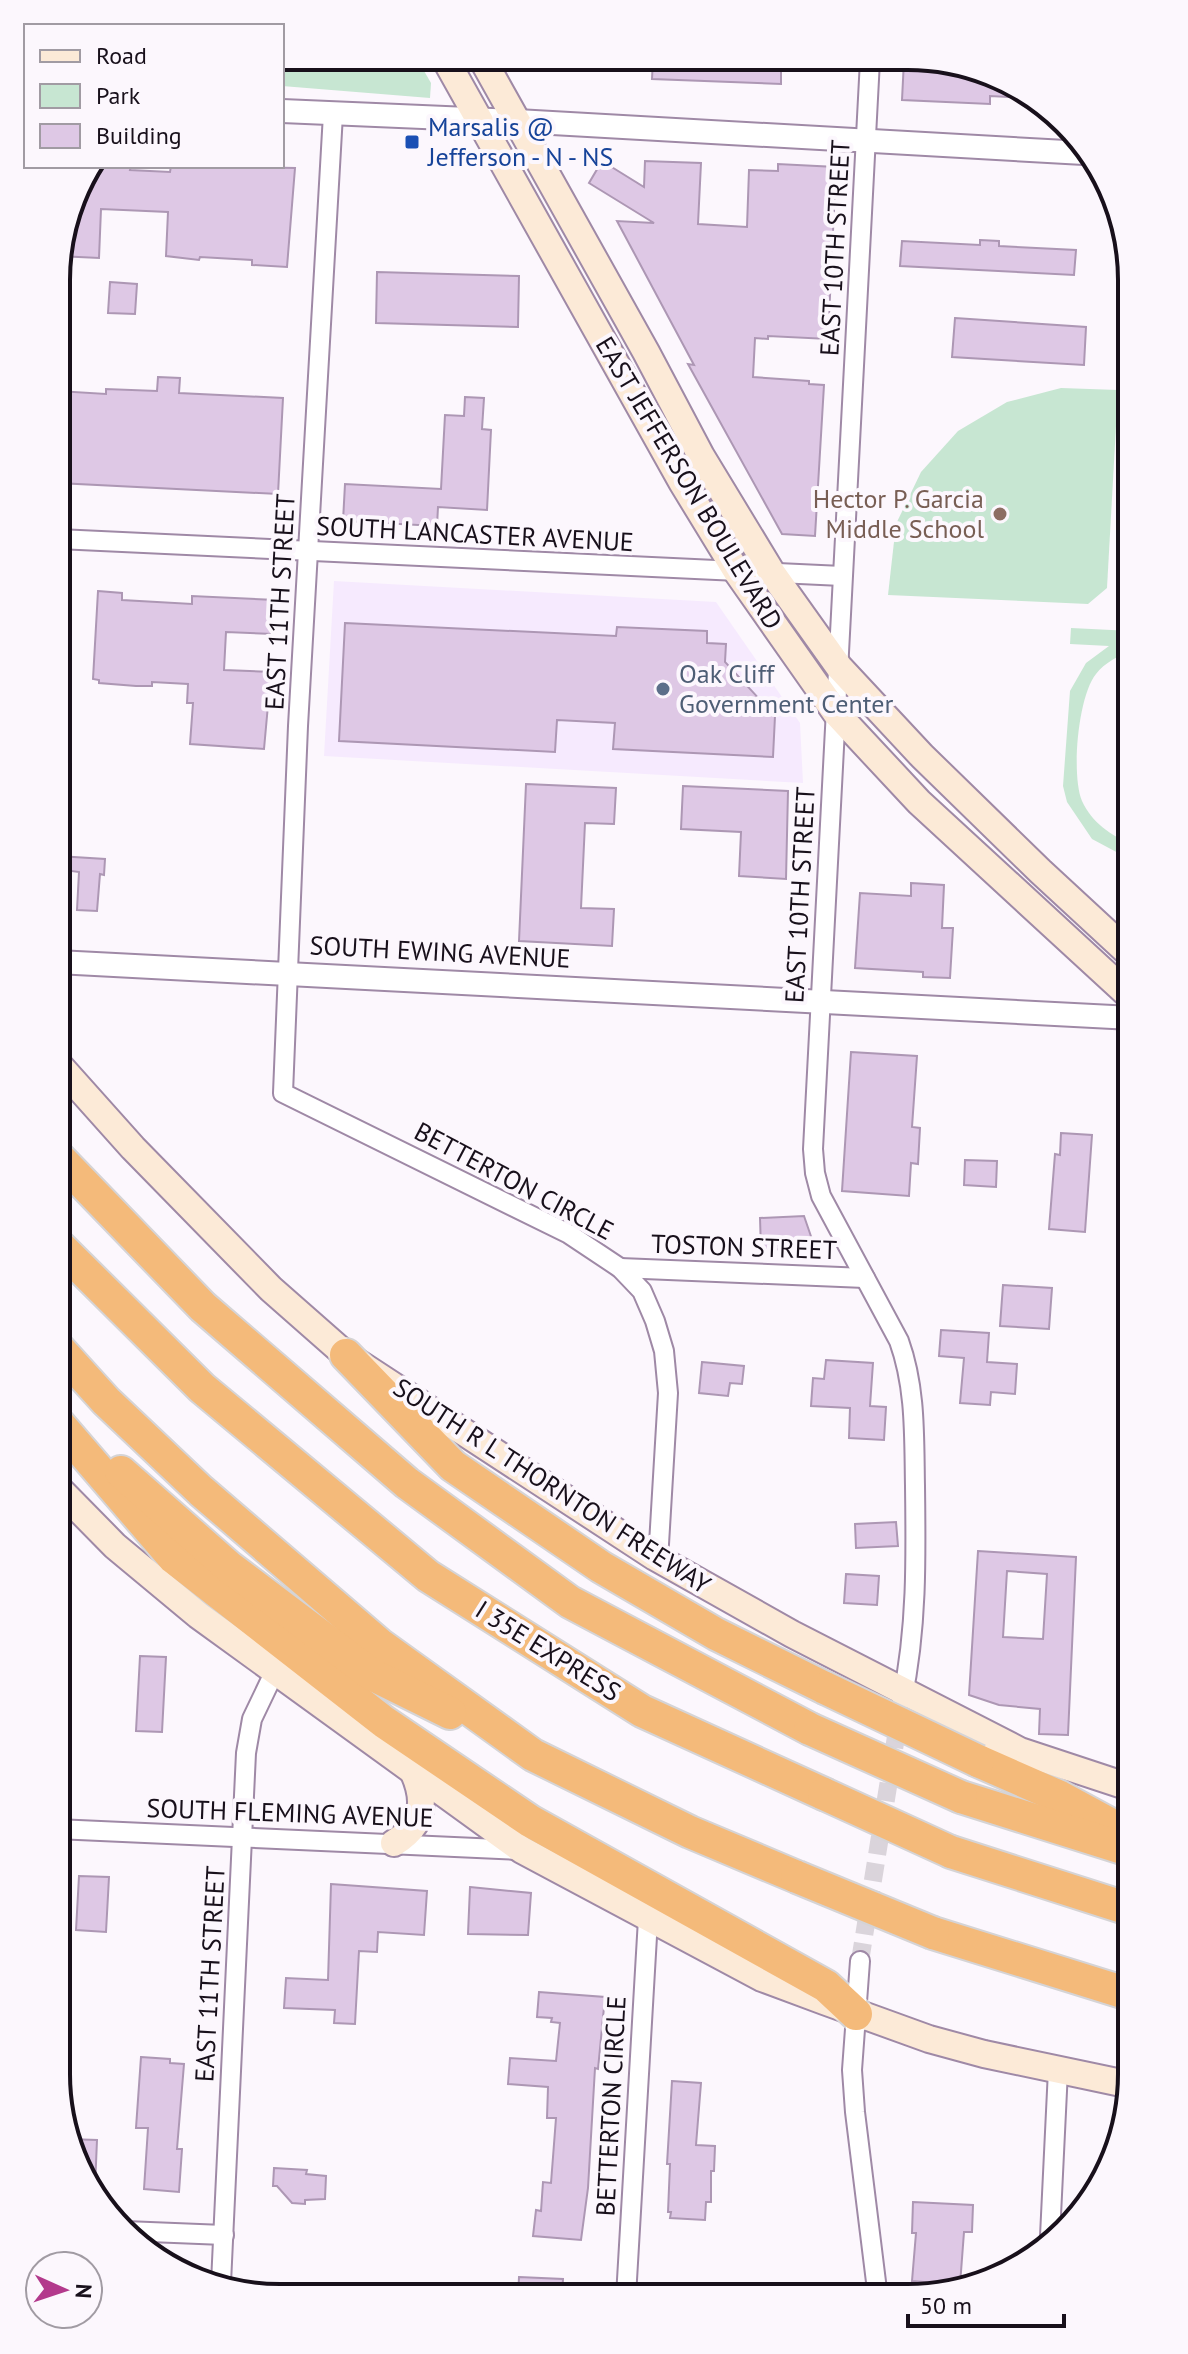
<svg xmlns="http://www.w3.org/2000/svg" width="1188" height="2354" font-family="'PT Sans',sans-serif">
  <rect width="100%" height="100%" fill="#fcf7fd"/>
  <polygon fill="#f6eafe" points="334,581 716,602 800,723 803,783 324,756"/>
  <g fill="#c7e6d2">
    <polygon points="282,56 416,57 431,83 430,98 282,86"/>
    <polygon points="1061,388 1118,390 1107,588 1088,604 888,595 896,524 921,472 958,431 1007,402"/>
    <path d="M1071,628L1132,631V650C1120,655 1104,663 1096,674C1078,696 1071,775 1082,801C1092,823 1111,835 1132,845V857L1122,855L1092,839L1067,802L1063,786L1070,691L1086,663L1109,646L1070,644Z"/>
  </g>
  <g fill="#dec8e5" stroke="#ad97b4" stroke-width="2" fill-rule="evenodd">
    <polygon points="653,58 781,59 781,84 652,79"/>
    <polygon points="904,60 952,60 1028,98 990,96 990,104 902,100"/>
    <polygon points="602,161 644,187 645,161 701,163 698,224 747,227 749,170 778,171 778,164 836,167 828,339 768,336 768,339 755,338 753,377 809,381 809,384 824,385 815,536 782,534 688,364 694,365 617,221 654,223 589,183"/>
    <polygon points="90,166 131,166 130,170 170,172 171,166 295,168 287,267 252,265 252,260 200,257 199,260 166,256 168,212 101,209 99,258 58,256 79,180"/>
    <polygon points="980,240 999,241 999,246 1076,250 1074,275 900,266 902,241 980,245"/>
    <polygon points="377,272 519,276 518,327 376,323"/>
    <polygon points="110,282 137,284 135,314 108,313"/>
    <polygon points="955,318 1086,327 1084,365 952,357"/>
    <polygon points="158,377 180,378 179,393 283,398 278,494 58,483 58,391 106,394 106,389 157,391"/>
    <polygon points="465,397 484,398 482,429 491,430 487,510 438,507 437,526 343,521 345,484 441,489 445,415 464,416"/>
    <polygon points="98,591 122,593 122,600 192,604 192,596 275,600 273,634 226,632 224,670 271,672 264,749 190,744 193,703 187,703 188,684 152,682 152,686 136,686 99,683 99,680 93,679"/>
    <polygon points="345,623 616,636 617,627 707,631 707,643 726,644 725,662 775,716 773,757 613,749 615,723 557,720 555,752 339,741"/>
    <polygon points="526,784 616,788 614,824 585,823 581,908 614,909 612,946 519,941"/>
    <polygon points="683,786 788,791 786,879 739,876 741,832 681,829"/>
    <polygon points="58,856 105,859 104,875 100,874 97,911 77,910 79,872 57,869"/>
    <polygon points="911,883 944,885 942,928 953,928 950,978 923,977 923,972 855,968 860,893 911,896"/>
    <polygon points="851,1052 917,1056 912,1127 920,1128 918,1164 911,1163 909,1196 842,1191"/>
    <polygon points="1061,1133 1092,1135 1085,1232 1049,1229 1055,1154 1060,1155"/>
    <polygon points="965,1160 997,1161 996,1187 964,1185"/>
    <polygon points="804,1216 815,1248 761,1250 760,1218"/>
    <polygon points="1003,1285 1052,1288 1049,1329 1000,1326"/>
    <polygon points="941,1330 989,1333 987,1362 1017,1364 1015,1394 991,1392 990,1405 960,1403 964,1358 939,1356"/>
    <polygon points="826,1360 873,1363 870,1406 886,1407 884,1440 849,1438 850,1408 811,1406 813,1378 824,1379"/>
    <polygon points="702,1362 744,1366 742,1384 730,1383 728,1396 699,1393"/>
    <polygon points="896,1522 898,1546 856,1548 855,1524"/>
    <path d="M978,1551L1076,1557L1068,1735L1039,1734L1040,1709L999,1705L969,1695ZM1007,1571L1047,1574L1043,1639L1003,1637Z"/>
    <polygon points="846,1574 879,1576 877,1605 844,1603"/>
    <polygon points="140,1656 166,1657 162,1732 136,1731"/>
    <polygon points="79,1876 109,1877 106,1932 76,1930"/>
    <polygon points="331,1884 427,1891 424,1935 378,1932 377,1952 359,1951 355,2024 334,2023 335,2010 284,2008 286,1978 328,1980"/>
    <polygon points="470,1887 531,1893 528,1935 468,1934"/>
    <polygon points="539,1992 605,1997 598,2069 595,2068 588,2188 581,2240 533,2236 536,2210 541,2211 543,2182 551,2183 556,2118 547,2118 548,2087 508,2084 510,2058 556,2061 560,2023 551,2022 552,2018 537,2017"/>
    <polygon points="141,2057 170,2059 170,2063 184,2064 177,2149 182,2149 179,2192 144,2189 148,2128 136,2128"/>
    <polygon points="672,2081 701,2083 696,2145 715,2146 714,2171 711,2171 711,2202 706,2202 705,2220 670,2218 671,2212 668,2212 670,2164 667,2164"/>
    <polygon points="67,2139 97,2140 95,2187 68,2146"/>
    <polygon points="274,2168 307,2170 306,2174 326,2176 325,2199 305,2200 305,2204 292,2203 277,2186 273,2186"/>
    <polygon points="913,2202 973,2205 972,2232 964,2232 960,2285 912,2281 916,2233 912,2233"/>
    <polygon points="519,2277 563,2279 562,2297 518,2297"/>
  </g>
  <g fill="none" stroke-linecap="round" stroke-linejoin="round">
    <polyline stroke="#dad4db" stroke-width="18" stroke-dasharray="18 9" stroke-linecap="butt" points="860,1961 899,1718"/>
    <defs>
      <g id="minor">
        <path d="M870,60L813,1149L815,1173L821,1196L899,1341C916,1388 914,1437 915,1486C916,1558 917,1629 902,1700"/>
        <polyline points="333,114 298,726 283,1093 569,1234 620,1268 642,1291 655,1321 664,1351 668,1393 659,1544 655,1557"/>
        <polyline points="58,539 842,576"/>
        <polyline points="620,1268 865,1278"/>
        <polyline points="56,1829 520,1850"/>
        <polyline points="860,1961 852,2070 855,2112 878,2298"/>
        <polyline points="125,2231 224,2235"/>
        <polyline points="1050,2236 1058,2070"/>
        <polyline points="221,2283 246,1753 252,1719 274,1673"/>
        <polyline points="626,2297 648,1919"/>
      </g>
      <g id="tertiary">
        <polyline points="282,111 517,121 1084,153"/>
        <polyline points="57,962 1132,1018"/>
      </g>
      <g id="secondary">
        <polyline points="444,57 682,482 737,572 836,713 919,802 1132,998"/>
        <polyline points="481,57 646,352 701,456 772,573 839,667 922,756 1040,871 1132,956"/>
        <polyline points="57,1063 133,1148 271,1289 346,1355 655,1557 792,1634 1020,1751 1132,1788"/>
        <polyline points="57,1487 115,1546 198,1615 522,1850 762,1978 824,2001 929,2039 984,2054 1131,2085"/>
        <path d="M394,1843C423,1825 427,1803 414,1773"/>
      </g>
      <g id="motorway">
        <polyline points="57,1156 203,1307 407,1483 570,1602 810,1729"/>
        <polyline points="57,1244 202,1388 428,1576 642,1711 824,1794"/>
        <polyline points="57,1347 106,1401 201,1491 379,1644 533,1755 690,1832 797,1877"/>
        <polyline points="346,1355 453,1466 601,1567 716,1634 825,1688"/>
        <polyline points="57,1422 174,1558 384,1722 530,1821 826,1986 856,2014"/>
        <polyline points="121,1472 229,1567 371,1674 450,1713"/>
        <polyline points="978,1761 1060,1797 1132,1836"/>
        <polyline points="961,1797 1132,1851"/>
        <polyline points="951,1852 1132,1910"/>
        <polyline points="933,1933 1132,1995"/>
      </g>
    </defs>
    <use href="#minor" stroke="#9f89a6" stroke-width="22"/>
    <use href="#tertiary" stroke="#9f89a6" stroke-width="26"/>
    <use href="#secondary" stroke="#9f89a6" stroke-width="30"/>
    <use href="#motorway" stroke="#d5d4d6" stroke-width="36"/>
    <use href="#minor" stroke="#fff" stroke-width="18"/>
    <use href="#tertiary" stroke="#fff" stroke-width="22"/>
    <use href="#secondary" stroke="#fcead7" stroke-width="26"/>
    <use href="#motorway" stroke="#f4ba7a" stroke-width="32"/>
    <defs>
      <g id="motorway-bridge">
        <polyline points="825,1688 978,1761"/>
        <polyline points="810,1729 961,1797"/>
        <polyline points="824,1794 951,1852"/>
        <polyline points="797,1877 933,1933"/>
      </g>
    </defs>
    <use href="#motorway-bridge" stroke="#d5d4d6" stroke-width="36" stroke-linecap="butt"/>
    <use href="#motorway-bridge" stroke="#f4ba7a" stroke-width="32"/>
  </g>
  <rect fill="#1a4fb4" stroke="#fcf7fd" stroke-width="3" x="404" y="134" width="16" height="16" rx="4"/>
  <circle fill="#8d6e63" stroke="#fcf7fd" stroke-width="3" cx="1000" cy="514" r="8"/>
  <circle fill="#5c6f8a" stroke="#fcf7fd" stroke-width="3" cx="663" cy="689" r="8"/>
  <g text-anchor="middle" stroke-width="8" stroke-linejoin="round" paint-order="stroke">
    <g font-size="26" fill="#164399" stroke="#fcf7fd" text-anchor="start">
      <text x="428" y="136">Marsalis @<tspan x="428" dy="30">Jefferson - N - NS</tspan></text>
    </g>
    <g font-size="26" fill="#18101b" stroke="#fcf7fd">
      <text transform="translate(835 248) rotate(-87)" y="9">EAST 10TH STREET</text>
      <text transform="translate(689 483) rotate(59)" y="9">EAST JEFFERSON BOULEVARD</text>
      <text transform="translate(475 534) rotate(3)" y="9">SOUTH LANCASTER AVENUE</text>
      <text transform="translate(280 602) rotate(-87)" y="9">EAST 11TH STREET</text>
      <text transform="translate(800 895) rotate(-87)" y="9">EAST 10TH STREET</text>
      <text transform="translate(440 952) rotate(3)" y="9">SOUTH EWING AVENUE</text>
      <text transform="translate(514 1181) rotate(28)" y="9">BETTERTON CIRCLE</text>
      <text transform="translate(744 1247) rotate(2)" y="9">TOSTON STREET</text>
      <text transform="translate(552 1486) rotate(33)" y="9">SOUTH R L THORNTON FREEWAY</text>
      <text transform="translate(548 1651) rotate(32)" y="9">I 35E EXPRESS</text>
      <text transform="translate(290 1813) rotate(2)" y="9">SOUTH FLEMING AVENUE</text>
      <text transform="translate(210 1974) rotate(-87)" y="9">EAST 11TH STREET</text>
      <text transform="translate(611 2106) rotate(-87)" y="9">BETTERTON CIRCLE</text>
    </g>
    <g font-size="26" fill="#785e54" stroke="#fcf7fd" text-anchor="end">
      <text x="984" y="508">Hector P. Garcia<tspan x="984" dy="30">Middle School</tspan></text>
    </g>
    <g font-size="26" fill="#4e5e75" stroke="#fcf7fd" text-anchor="start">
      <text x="679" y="683">Oak Cliff<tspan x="679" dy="30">Government Center</tspan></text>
    </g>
  </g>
  <path d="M0 0H1188V2354H0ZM280 70H908A210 210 0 0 1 1118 280V2074A210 210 0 0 1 908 2284H280A210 210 0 0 1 70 2074V280A210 210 0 0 1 280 70Z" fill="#fcf7fd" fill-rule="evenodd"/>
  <path fill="none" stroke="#18101b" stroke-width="4" d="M280 70H908A210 210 0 0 1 1118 280V2074A210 210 0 0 1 908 2284H280A210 210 0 0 1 70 2074V280A210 210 0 0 1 280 70Z"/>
  <rect x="24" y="24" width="260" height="144" fill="#fcf7fd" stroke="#a19ba3" stroke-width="2"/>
  <rect x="40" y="50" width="40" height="12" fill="#fcead7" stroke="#a19ba3" stroke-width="2"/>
  <text x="96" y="64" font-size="24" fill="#18101b">Road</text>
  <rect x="40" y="84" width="40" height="24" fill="#c7e6d2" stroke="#a19ba3" stroke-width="2"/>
  <text x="96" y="104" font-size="24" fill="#18101b">Park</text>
  <rect x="40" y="124" width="40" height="24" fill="#dec8e5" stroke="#a19ba3" stroke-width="2"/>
  <text x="96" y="144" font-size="24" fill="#18101b">Building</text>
  <g transform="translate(64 2290) rotate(93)"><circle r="38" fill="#fcf7fd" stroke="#a19ba3" stroke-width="2"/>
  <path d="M0-6L14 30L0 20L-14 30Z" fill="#b3398c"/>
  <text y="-12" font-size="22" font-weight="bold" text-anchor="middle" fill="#18101b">N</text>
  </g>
  <path d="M908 2314v12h156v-12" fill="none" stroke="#18101b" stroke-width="4"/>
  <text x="920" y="2314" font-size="24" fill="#18101b" stroke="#fcf7fd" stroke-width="6" paint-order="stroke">50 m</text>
</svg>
